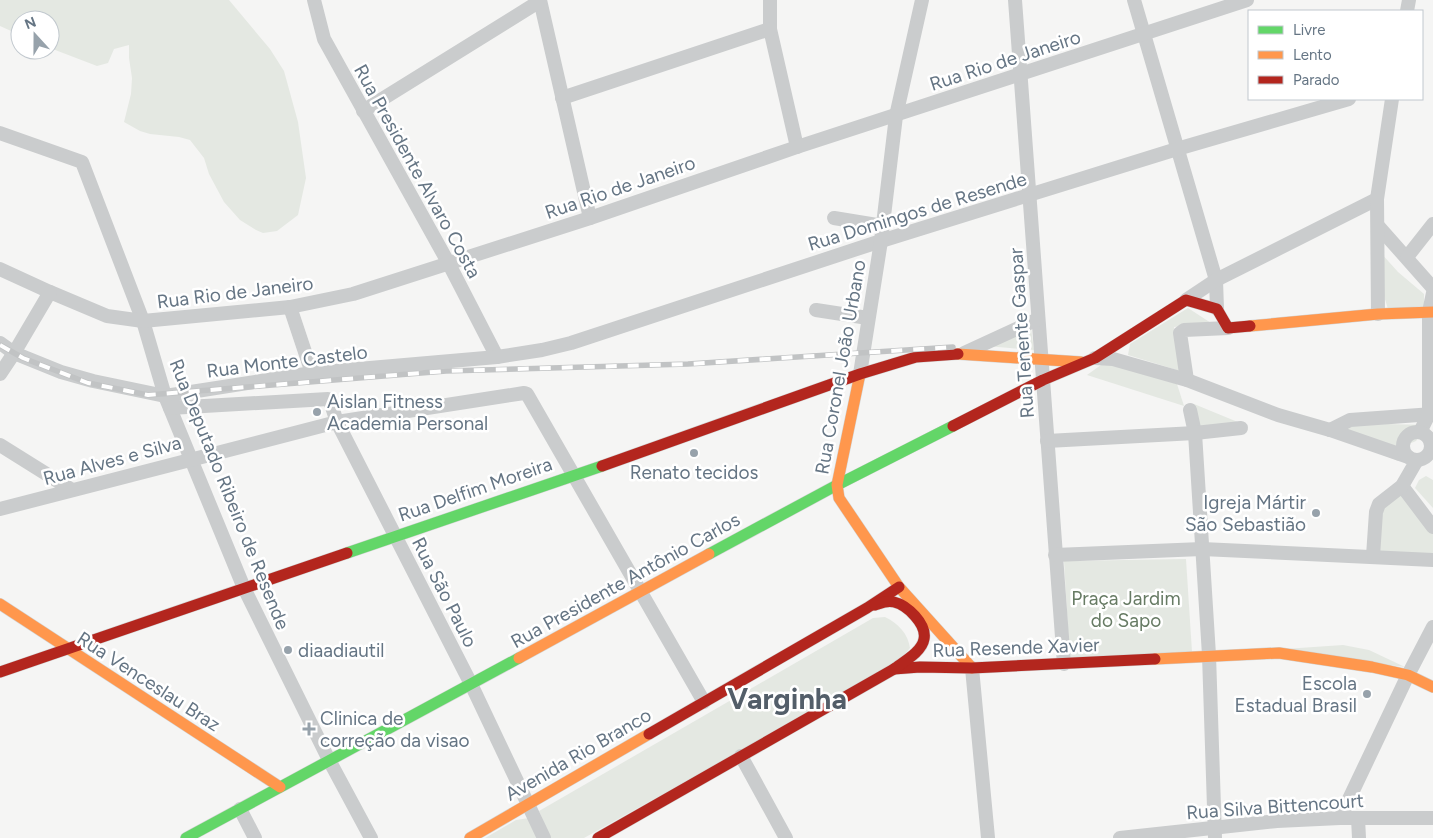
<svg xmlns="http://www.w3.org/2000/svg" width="1433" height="838" font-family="Figtree,sans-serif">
  <rect width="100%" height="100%" fill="#f5f5f4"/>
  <g fill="#e4e8e2">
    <polygon points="0,0 229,0 270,49 284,71 298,122 306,178 298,215 277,231 263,233 256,230 240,220 224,202 209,174 204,158 190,140 179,137 150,134 140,131 124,122 131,94 132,78 129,58 129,45 114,49 108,63 97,66 50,48 50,20 20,20 20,35 0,26"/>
    <polygon points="1380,252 1398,272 1424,294 1424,306 1388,309 1384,296"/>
    <polygon points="1188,308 1211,323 1174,327 1180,371 1128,355 1130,344"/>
    <polygon points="1031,328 1034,350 975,345"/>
    <polygon points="1109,363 1177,384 1184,406 1087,375 1101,365"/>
    <polygon points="1194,404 1245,425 1195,430"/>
    <polygon points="1387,424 1428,425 1416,441 1404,446 1398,461 1334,434 1347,425"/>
    <polygon points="1426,476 1433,480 1433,508 1415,488 1419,480"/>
    <polygon points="1402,491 1433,531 1433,556 1376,553 1379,512"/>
    <polygon points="1186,559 1192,652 1070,663 1064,561"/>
    <path d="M885,617C898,623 908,634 910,648L898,663L584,838H550L539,811L873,618Z"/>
    <polygon points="1343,645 1369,650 1405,667 1270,650"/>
    <polygon points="529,818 539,838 485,838 516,820"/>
  </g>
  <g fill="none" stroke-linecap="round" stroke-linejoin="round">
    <defs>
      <g id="fast">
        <polyline points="347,553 602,466"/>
        <polyline points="709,554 837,485 953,426"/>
        <polyline points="186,838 519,658"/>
      </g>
      <g id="slow">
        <polyline points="1250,326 1378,314 1433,312"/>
        <polyline points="958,354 1081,362"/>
        <polyline points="860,374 837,485 839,498 899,587 972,668"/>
        <polyline points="0,604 280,787"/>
        <polyline points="519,658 709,554"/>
        <polyline points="1155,659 1279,653 1372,667 1408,675 1433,687"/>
        <polyline points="470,838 649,734"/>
      </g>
      <g id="jam">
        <polyline points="953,426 1043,380 1095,358 1186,300 1217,309 1228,328 1250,326"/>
        <polyline points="602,466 860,374 916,357 958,354"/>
        <polyline points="894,669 920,667 972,668 1155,659"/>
        <polyline points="0,672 347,553"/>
        <polyline points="649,734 867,608 899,587"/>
        <path d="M598,838L894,669C903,662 922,652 924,639C927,624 907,605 894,602C887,600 881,603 875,605"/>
      </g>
    </defs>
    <use href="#fast" stroke="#d2d3d3" stroke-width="12"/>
    <use href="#slow" stroke="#d2d3d3" stroke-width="12"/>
    <use href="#jam" stroke="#d2d3d3" stroke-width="12"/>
    <g stroke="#cacccd" stroke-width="14">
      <polyline points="314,0 324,39 449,264 497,357"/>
      <polyline points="540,0 590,218"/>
      <polyline points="770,0 770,29 797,147"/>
      <polyline points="1015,0 1064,664"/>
      <polyline points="1134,0 1216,280 1217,309"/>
      <polyline points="1407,11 1409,0"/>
      <polyline points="562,98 770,29"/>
      <polyline points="363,111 540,1"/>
      <polyline points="0,133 82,162 143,321 165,396 244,588 329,760 371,838"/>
      <polyline points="834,218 883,226"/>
      <polyline points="1378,226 1433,288"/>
      <polyline points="1407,257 1433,224"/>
      <polyline points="0,269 50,292 107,316 143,321 290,307 353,294 590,218 797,147 1247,0"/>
      <polyline points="1186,300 1216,280 1377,199"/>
      <polyline points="290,307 312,373"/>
      <polyline points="816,310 868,318"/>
      <polyline points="1378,314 1377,199 1392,99"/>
      <polyline points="0,343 14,353 61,372 93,381 165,396 312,373 497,357 542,350 571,343 881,241 1177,149 1349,99"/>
      <polyline points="964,353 1038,319"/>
      <polyline points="1095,358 1113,359 1187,380 1278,415 1330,430 1408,457"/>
      <polyline points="0,374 14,353 50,292"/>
      <polyline points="860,374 881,241 896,116 922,0"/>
      <polyline points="1187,380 1180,333 1184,330 1228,328"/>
      <polyline points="170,408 328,399 330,401 337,422 471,684 544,838"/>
      <polyline points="1190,410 1195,433 1209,655 1215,838"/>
      <polyline points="1330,430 1350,420 1433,414"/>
      <polyline points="1420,432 1429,414 1429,312 1433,293"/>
      <circle cx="1417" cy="446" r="14"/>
      <polyline points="1047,441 1195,433 1241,428"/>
      <polyline points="0,445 72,490"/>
      <polyline points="1402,486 1433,527"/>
      <polyline points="0,509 337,422 524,393 527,394 704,702"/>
      <polyline points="1055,555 1202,549 1433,560"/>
      <polyline points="1373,556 1376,512 1379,504 1402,486 1417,460"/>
      <polyline points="972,668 988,838"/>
      <polyline points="741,756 786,838"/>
      <polyline points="240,809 255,838"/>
      <polyline points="1340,818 1408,675 1433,627"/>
      <polyline points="1358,818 1359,838"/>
      <polyline points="1120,838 1277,821 1340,818 1433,818"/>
    </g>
    <use href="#fast" stroke="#63d668" stroke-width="11"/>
    <use href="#slow" stroke="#ff974d" stroke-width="11"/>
    <use href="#jam" stroke="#b3261e" stroke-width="11"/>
    <defs>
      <polyline id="rail" points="0,345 23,358 88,383 148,395 446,371 688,364 953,347"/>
    </defs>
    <use href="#rail" stroke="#c1c3c4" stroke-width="5.5"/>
    <use href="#rail" stroke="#fff" stroke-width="4" stroke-dasharray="11" stroke-linecap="butt"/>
  </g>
  <g fill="#97a2ab" stroke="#fff" stroke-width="2">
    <circle cx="317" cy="412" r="5"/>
    <circle cx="694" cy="453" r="5"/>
    <circle cx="1316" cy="513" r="5"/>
    <circle cx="288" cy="650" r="5"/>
    <circle cx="1367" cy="694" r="5"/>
    <path d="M306.5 721.5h5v5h5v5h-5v5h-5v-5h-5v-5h5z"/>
  </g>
  <g text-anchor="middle" stroke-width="5" stroke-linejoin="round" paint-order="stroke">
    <g font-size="19" fill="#657584" stroke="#fff">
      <text transform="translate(1005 60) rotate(-18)" y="7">Rua Rio de Janeiro</text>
      <text transform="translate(418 171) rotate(61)" y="7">Rua Presidente Alvaro Costa</text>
      <text transform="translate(620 187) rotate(-19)" y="7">Rua Rio de Janeiro</text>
      <text transform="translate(917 211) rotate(-17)" y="7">Rua Domingos de Resende</text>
      <text transform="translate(235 292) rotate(-7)" y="7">Rua Rio de Janeiro</text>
      <text transform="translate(1021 333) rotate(-94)" y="7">Rua Tenente Gaspar</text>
      <text transform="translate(287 361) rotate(-7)" y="7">Rua Monte Castelo</text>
      <text transform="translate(840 367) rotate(-80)" y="7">Rua Coronel João Urbano</text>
      <text transform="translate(112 460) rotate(-15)" y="7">Rua Alves e Silva</text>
      <text transform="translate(475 489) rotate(-19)" y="7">Rua Delfim Moreira</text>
      <text transform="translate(230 494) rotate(68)" y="7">Rua Deputado Ribeiro de Resende</text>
      <text transform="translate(625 580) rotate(-29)" y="7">Rua Presidente Antônio Carlos</text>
      <text transform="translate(445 592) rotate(63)" y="7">Rua São Paulo</text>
      <text transform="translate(1016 647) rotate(-2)" y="7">Rua Resende Xavier</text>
      <text transform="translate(149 681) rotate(33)" y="7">Rua Venceslau Braz</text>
      <text transform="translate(578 754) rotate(-30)" y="7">Avenida Rio Branco</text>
      <text transform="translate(1275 806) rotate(-4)" y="7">Rua Silva Bittencourt</text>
    </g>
    <g font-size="19" fill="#657584" stroke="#fff" text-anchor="start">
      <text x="327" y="408">Aislan Fitness<tspan x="327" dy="22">Academia Personal</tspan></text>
      <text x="694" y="479" text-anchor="middle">Renato tecidos</text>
      <text x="1306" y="509" text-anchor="end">Igreja Mártir<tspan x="1306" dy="22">São Sebastião</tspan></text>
      <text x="298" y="657">diaadiautil</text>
      <text x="1357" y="690" text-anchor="end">Escola<tspan x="1357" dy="22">Estadual Brasil</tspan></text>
      <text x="320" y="725">Clinica de<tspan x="320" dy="22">correção da visao</tspan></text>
    </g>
    <g font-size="19" fill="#677b64" stroke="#fff">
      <text x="1126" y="605">Praça Jardim<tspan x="1126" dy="22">do Sapo</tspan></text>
    </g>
    <g font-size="29" font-weight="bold" fill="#535e69" stroke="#fff">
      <text x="787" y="709">Varginha</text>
    </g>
  </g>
  <rect x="1248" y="10" width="175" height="90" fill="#ffffff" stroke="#c1c8ce"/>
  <rect x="1258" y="26" width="25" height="8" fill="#63d668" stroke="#c1c8ce"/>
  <text x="1293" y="35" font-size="15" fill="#657584">Livre</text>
  <rect x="1258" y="51" width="25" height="8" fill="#ff974d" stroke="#c1c8ce"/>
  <text x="1293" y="60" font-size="15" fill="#657584">Lento</text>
  <rect x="1258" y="76" width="25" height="8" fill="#b3261e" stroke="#c1c8ce"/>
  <text x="1293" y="85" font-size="15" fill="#657584">Parado</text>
  <g transform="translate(35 35) rotate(339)"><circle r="24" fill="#ffffff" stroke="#c1c8ce"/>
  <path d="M0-4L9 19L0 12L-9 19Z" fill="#97a2ab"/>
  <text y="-8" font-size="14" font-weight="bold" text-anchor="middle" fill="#657584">N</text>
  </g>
</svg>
